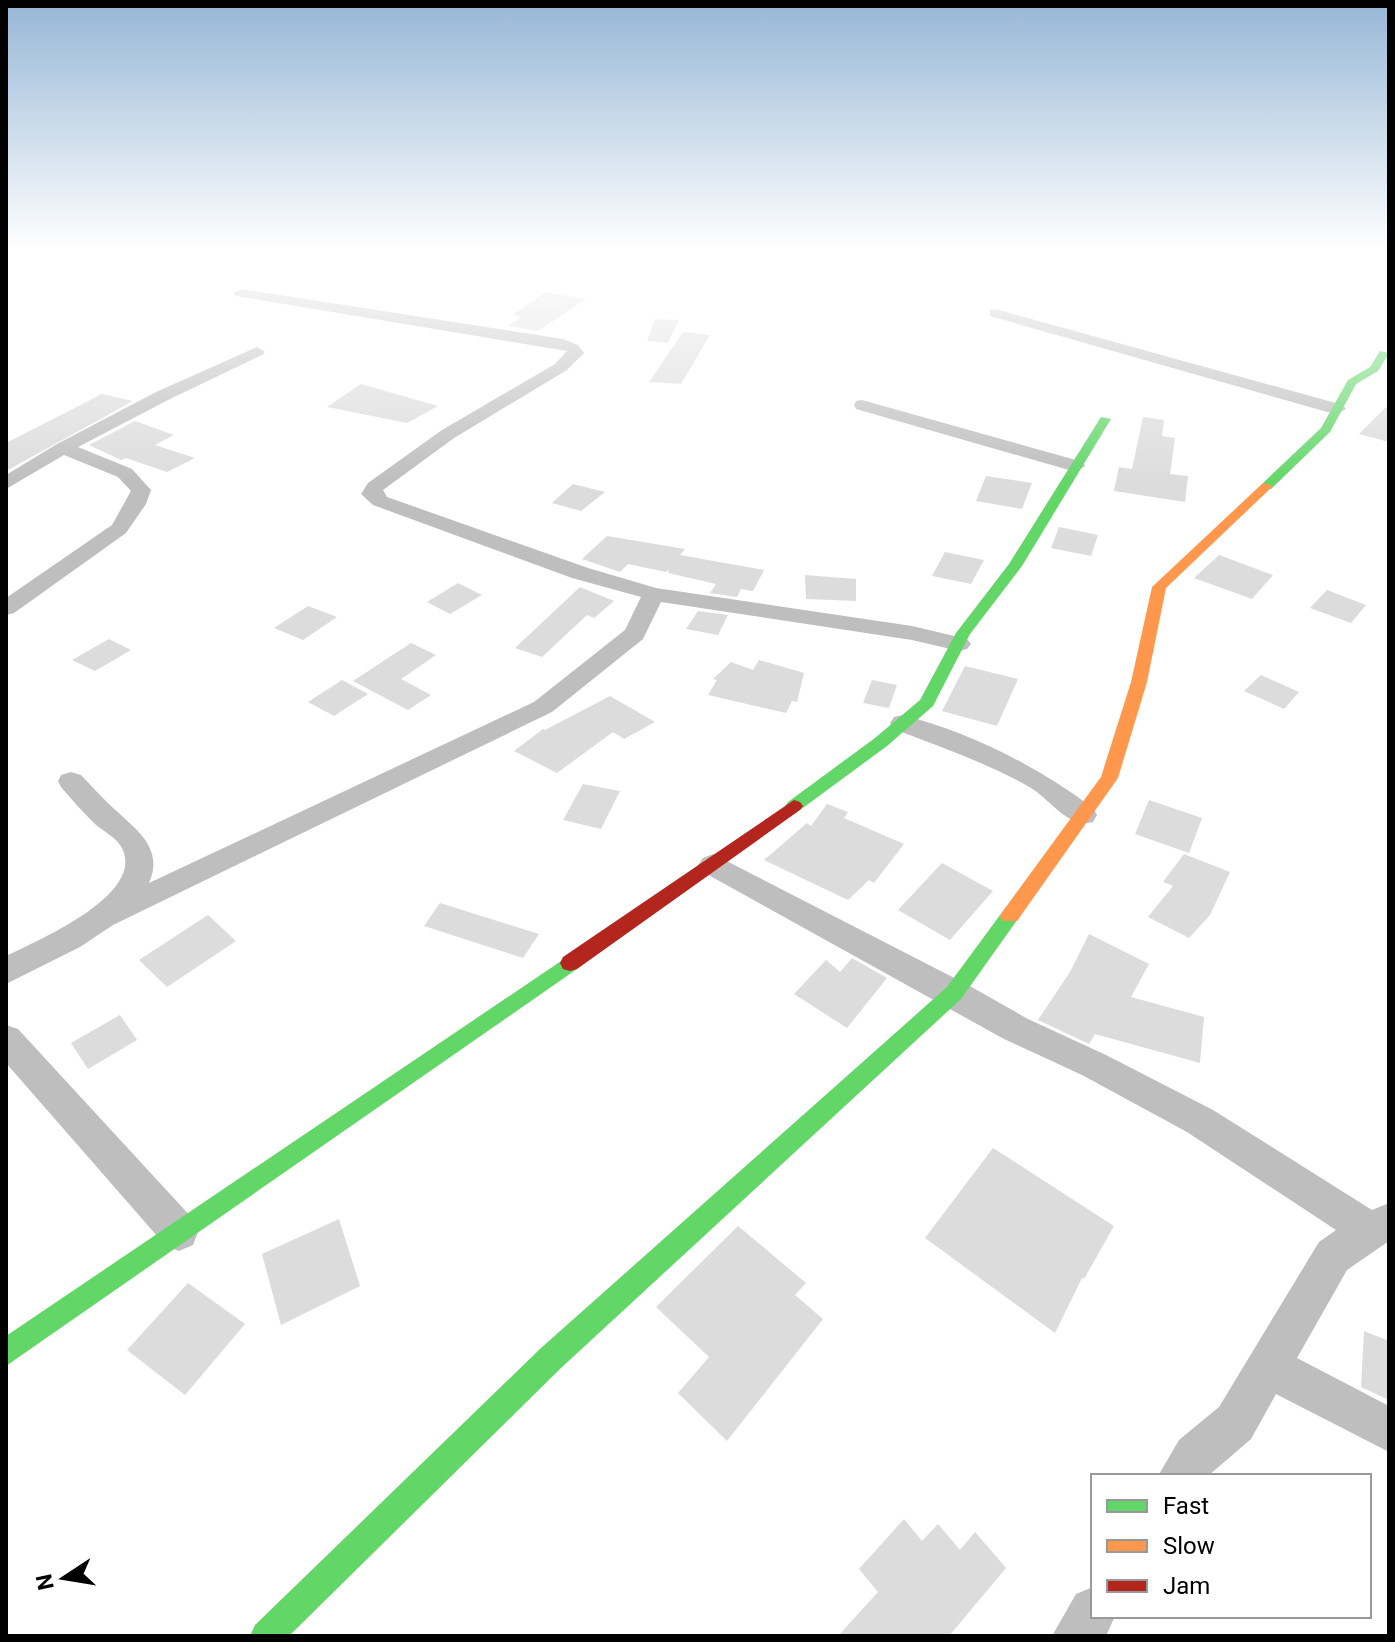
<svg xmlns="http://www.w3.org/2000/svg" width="1395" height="1642" font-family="Roboto,sans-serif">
  <rect width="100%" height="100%" fill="#fff"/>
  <g fill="#dcdcdc">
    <polygon points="545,292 586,299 538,331 508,326 521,317 513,315"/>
    <polygon points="655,319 679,320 668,343 647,341"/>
    <polygon points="683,332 710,335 681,384 649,382"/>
    <polygon points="361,384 438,406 407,423 327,407"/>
    <polygon points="102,394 133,401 6,471 6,443"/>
    <polygon points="1389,404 1389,442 1359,434"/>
    <polygon points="1143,417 1164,420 1162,436 1175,438 1170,474 1188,476 1185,502 1114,491 1119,467 1132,469"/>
    <polygon points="135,421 174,435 155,445 195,458 167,472 126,458 121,460 89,445"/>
    <polygon points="986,476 1032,483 1022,509 976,501"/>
    <polygon points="573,484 605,492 581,511 552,503"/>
    <polygon points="1059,527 1098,535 1091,556 1051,548"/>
    <polygon points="607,536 685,549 680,555 764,570 753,591 741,589 737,597 710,593 716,584 668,573 669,569 666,572 628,564 620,572 582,559"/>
    <polygon points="945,552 984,560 971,584 932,576"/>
    <polygon points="1219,555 1273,575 1252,599 1194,578"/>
    <polygon points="805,575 856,579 856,601 806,599"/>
    <polygon points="458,583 482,595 450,614 427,602"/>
    <polygon points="580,587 614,601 594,618 587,615 542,657 515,648"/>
    <polygon points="1327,590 1366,605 1351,623 1310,608"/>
    <polygon points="308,606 337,617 303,640 274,628"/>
    <polygon points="698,611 728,615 718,635 686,629"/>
    <polygon points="109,639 131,650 95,671 72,660"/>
    <polygon points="411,643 436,655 401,679 431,695 408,710 353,681"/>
    <polygon points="759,660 804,673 797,702 792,701 786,713 708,695 717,680 713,679 731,662 753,670"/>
    <polygon points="965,666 1018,679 997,726 942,711"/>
    <polygon points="1261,675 1299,692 1284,709 1244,691"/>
    <polygon points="342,680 368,694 334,716 308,702"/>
    <polygon points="872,680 897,685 889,708 863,703"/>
    <polygon points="610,696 655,722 624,739 613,732 557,773 514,751 543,729 545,730"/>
    <polygon points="583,784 620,791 601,829 563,820"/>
    <polygon points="1149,800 1202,818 1189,853 1135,834"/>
    <polygon points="827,804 848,812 844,818 904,844 874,883 869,880 848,900 764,860 807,823 811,826"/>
    <polygon points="1184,854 1230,872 1210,915 1189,938 1148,917 1173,886 1163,882"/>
    <polygon points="942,863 993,891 950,940 898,910"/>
    <polygon points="440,903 539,934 523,958 424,926"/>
    <polygon points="208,915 236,941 167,987 139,960"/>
    <polygon points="1089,934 1149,964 1131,997 1204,1017 1200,1063 1095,1034 1089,1044 1038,1020 1070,972"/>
    <polygon points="852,958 887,978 847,1028 794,994 826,960 840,972"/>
    <polygon points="120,1015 137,1040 88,1069 71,1043"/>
    <polygon points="993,1148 1114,1226 1084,1279 1082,1278 1055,1333 925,1238"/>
    <polygon points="339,1219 360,1286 281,1325 262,1254"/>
    <polygon points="738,1226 806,1283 795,1295 823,1319 727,1441 678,1393 709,1357 656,1307"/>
    <polygon points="188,1283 245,1324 185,1395 127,1350"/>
    <polygon points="1364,1331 1389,1341 1389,1400 1361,1387"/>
    <polygon points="904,1519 922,1541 938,1524 960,1550 975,1532 1006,1568 949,1636 838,1636 878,1592 859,1569"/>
  </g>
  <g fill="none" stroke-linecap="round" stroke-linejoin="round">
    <g fill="#bebebe" fill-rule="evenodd">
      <path d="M241,289L563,339L578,345L584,353L567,370L454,438L383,490L387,497L588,568L656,588L912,626L967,639L971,644L967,649L959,651L912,640L661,602L643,639L552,712L113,925L80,947L6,984V956C36,941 146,895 122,848C117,838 103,831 95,824C83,812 72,800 61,787L58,781L61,775L71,772L81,775C91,785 100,796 111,806C134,828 165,847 149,883L534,702L625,630L641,597L572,578L373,505L361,494L368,483L442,430L555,364L567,351L236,296L234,293Z"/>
      <polygon points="995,309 1343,405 1346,409 1337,414 1331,413 990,316 990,310"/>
      <polygon points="257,347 265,352 262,355 168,400 78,447 132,469 151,490 146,504 126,533 14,613 6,615 6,598 112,525 131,491 118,477 64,455 6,489 6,475 57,444 156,392"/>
      <polygon points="862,400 1083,462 1085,466 1076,472 1069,470 856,409 854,405 856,401"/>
      <path d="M903,715C971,733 1037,766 1093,808L1097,815L1093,822C1068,829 1051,800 1031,788C988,763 940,747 894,729L890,723L894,717Z"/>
      <polygon points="713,854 968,985 1028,1019 1106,1055 1213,1110 1372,1210 1389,1203 1389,1241 1347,1270 1297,1358 1389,1406 1389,1452 1276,1394 1251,1439 1208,1476 1158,1476 1179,1440 1219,1407 1319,1242 1336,1230 1187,1132 1082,1075 1004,1039 703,872 698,865 703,858"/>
      <polygon points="6,1025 18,1029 193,1219 198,1232 193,1245 179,1251 165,1245 6,1063"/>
      <polygon points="1093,1587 1093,1616 1115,1616 1106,1636 1052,1636 1076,1594"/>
    </g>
    <g fill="#63d668" fill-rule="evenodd">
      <polygon points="1380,351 1389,353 1378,371 1356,384 1330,432 1271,489 1263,489 1263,483 1321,428 1348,380 1370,367"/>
      <polygon points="1101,417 1111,419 1022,566 970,634 933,706 887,746 800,810 788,810 785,806 788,802 875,738 920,700 956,633 1009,564"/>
      <polygon points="1010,909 1017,911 1020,916 961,999 561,1368 289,1636 250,1636 255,1625 541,1348 947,987 1003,911"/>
      <polygon points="570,955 577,957 580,963 577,969 6,1366 6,1336"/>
    </g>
    <polygon fill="#ff974d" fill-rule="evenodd" points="1263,483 1273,486 1166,588 1147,682 1118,778 1017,921 1003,921 1000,916 1003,911 1101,777 1131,682 1152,587"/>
    <polygon fill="#b3261e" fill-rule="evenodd" points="794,800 800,802 803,806 800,810 577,969 570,971 563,969 560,963 563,957"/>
  </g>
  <linearGradient id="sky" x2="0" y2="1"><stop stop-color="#96b7d6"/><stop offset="0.52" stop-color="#fff"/><stop offset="1" stop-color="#fff" stop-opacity="0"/></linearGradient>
  <rect width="1395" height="483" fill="url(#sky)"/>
  <rect width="1395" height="1642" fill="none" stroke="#000000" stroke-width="16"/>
  <rect x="1091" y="1474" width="280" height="144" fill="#ffffff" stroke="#999999" stroke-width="2"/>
  <rect x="1107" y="1500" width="40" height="12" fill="#63d668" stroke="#999999" stroke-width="2"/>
  <text x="1163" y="1514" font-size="24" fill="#000000">Fast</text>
  <rect x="1107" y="1540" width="40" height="12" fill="#ff974d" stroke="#999999" stroke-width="2"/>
  <text x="1163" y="1554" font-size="24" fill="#000000">Slow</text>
  <rect x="1107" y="1580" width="40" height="12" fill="#b3261e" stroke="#999999" stroke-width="2"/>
  <text x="1163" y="1594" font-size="24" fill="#000000">Jam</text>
  <g transform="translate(64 1578) rotate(258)" stroke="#ffffff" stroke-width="6" paint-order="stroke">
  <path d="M0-6L14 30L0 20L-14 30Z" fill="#000000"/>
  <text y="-12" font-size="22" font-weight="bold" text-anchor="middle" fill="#000000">N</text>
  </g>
</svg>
